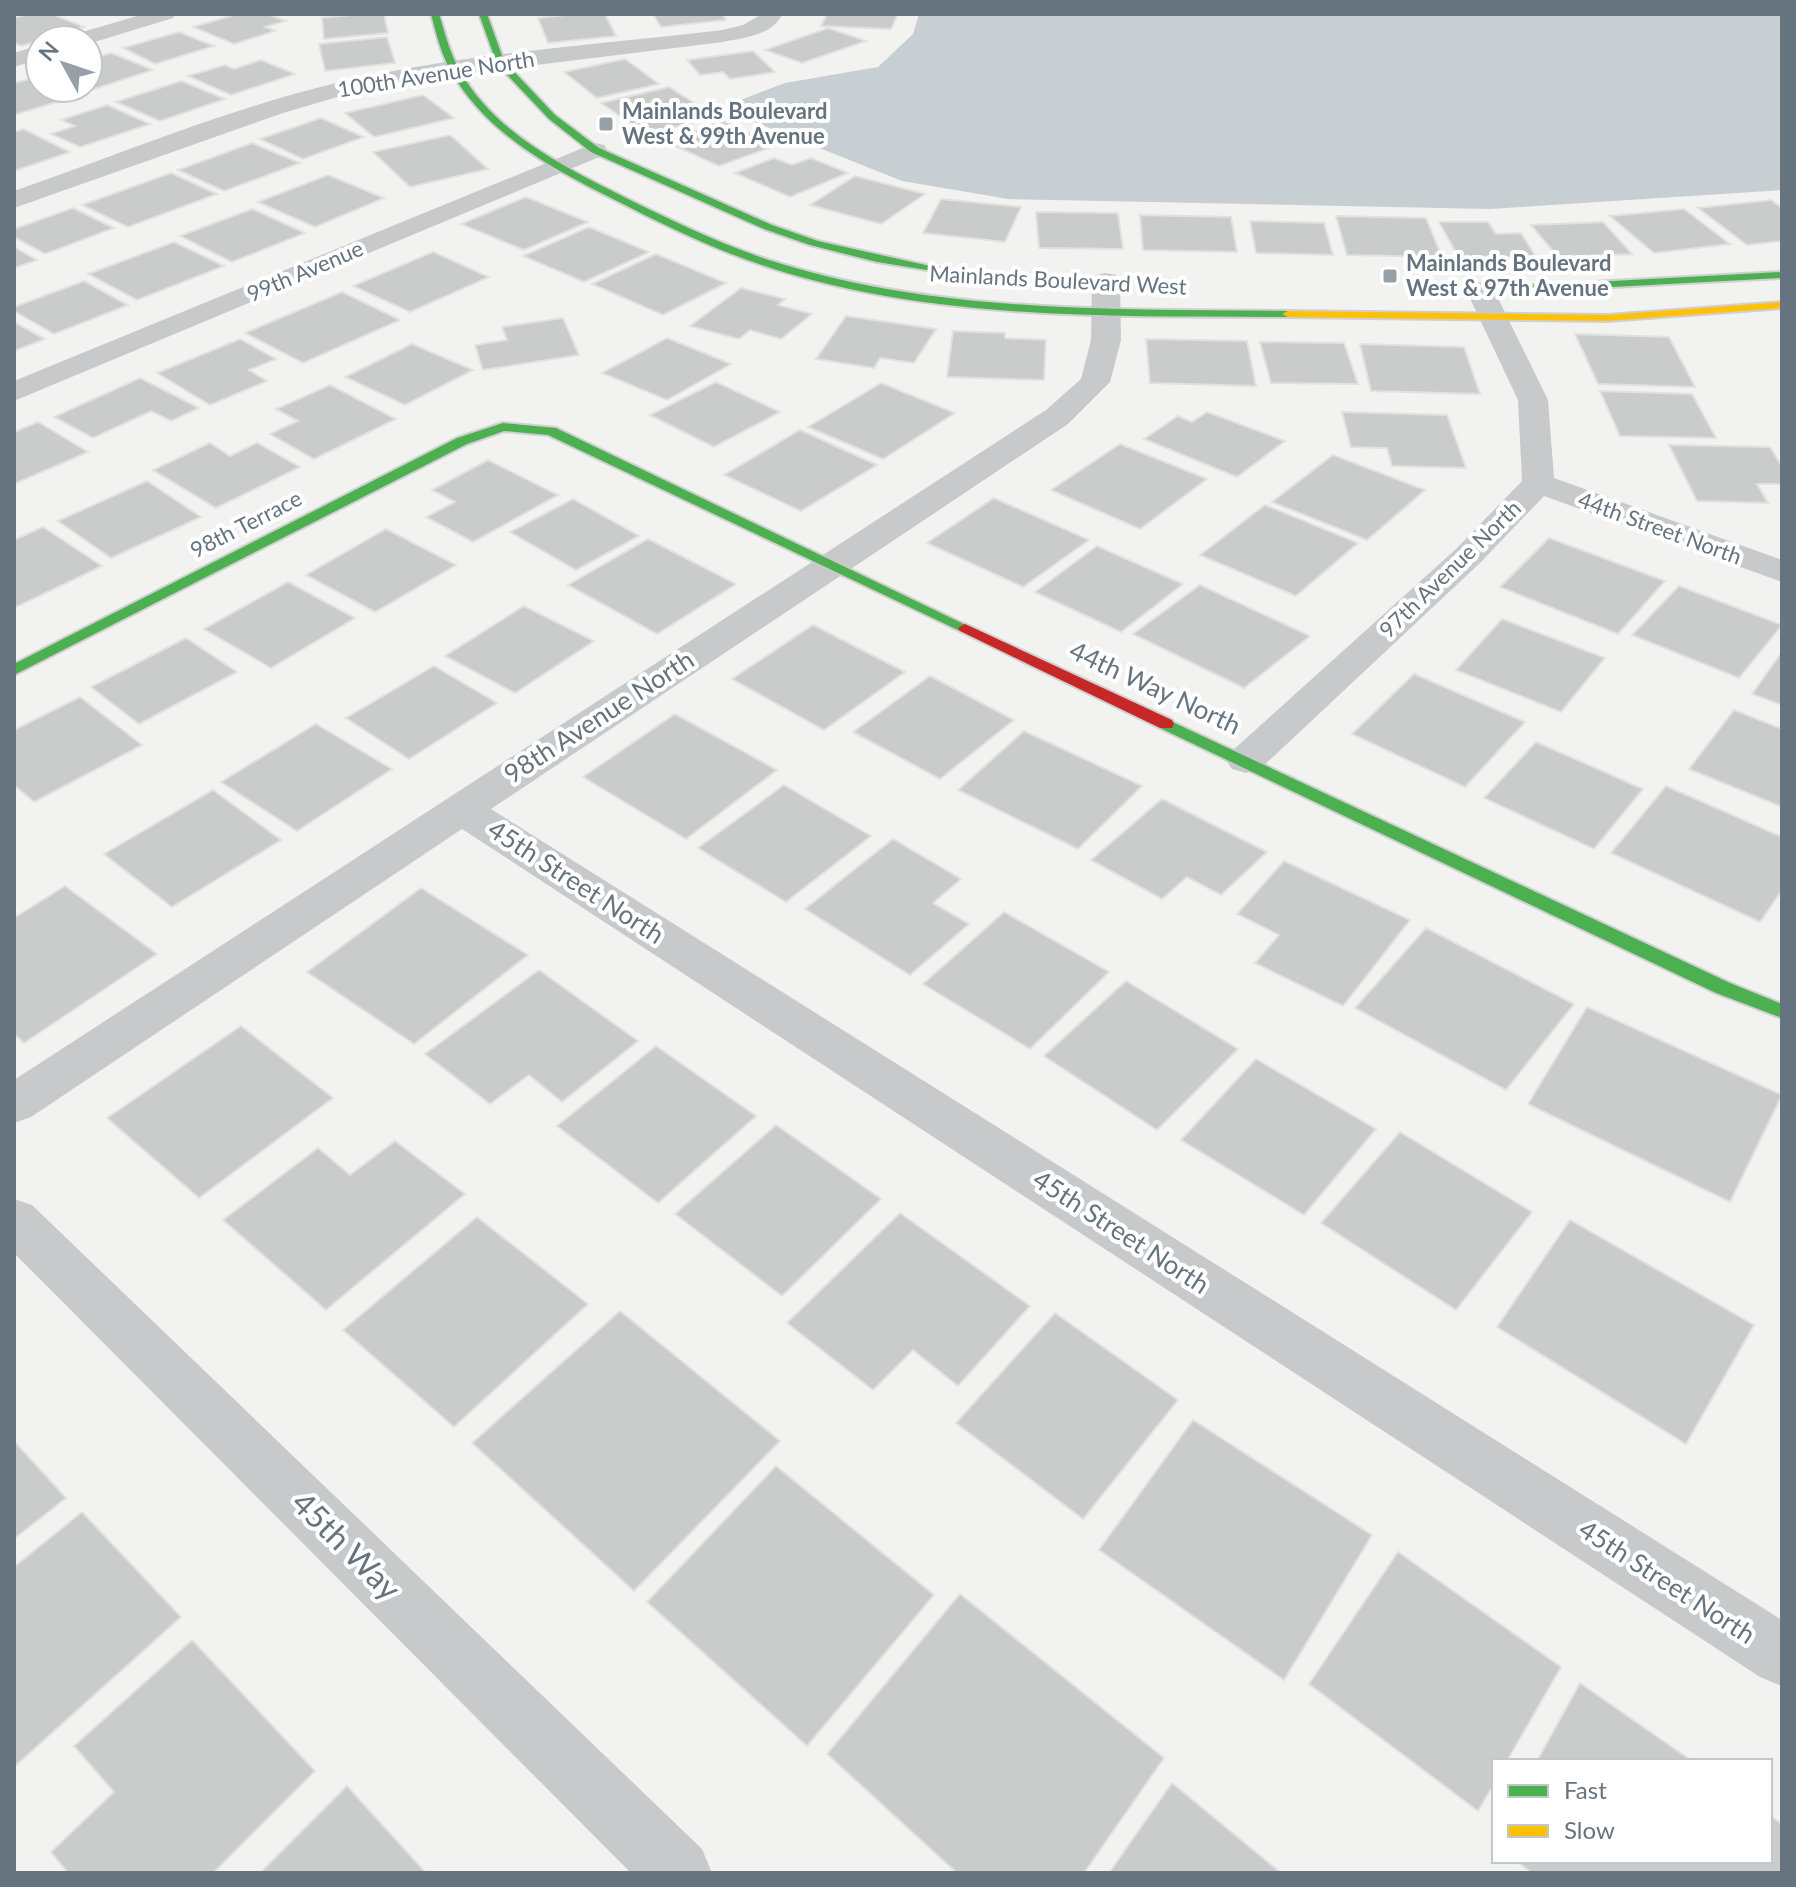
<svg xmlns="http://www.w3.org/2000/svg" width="1796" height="1887" font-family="Lato,sans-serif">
  <rect width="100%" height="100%" fill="#f2f2f1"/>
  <polygon fill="#c8cfd2" points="919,14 1782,14 1782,190 1490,209 1008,199 902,181 742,117 730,110 733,103 785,83 878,67 913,34"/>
  <g fill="#cacbcb" stroke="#e1e1e0" stroke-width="2">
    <polygon points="28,14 52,14 84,27 21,46 14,43 14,18"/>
    <polygon points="238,14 267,14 286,21 265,27 275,31 234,44 193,27"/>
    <polygon points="361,14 384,14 388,33 324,39 322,18"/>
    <polygon points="575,14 605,14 616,36 548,43 538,18"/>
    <polygon points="653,14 722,14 726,20 661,27"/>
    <polygon points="827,14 898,14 891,29 821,26"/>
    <polygon points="828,28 866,41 802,63 765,50"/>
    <polygon points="179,32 214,46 155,64 123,48"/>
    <polygon points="387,37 395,63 325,71 319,44"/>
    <polygon points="753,51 775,72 730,79 723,72 700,75 687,60"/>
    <polygon points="111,53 153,70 88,91 80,88 88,88 88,60"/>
    <polygon points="625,59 659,84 597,98 564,72"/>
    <polygon points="261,60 295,74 231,95 188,76 225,65 234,69"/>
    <polygon points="40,76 40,88 66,88 43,95 57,102 14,115 14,83"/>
    <polygon points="181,81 225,99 160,121 116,102"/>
    <polygon points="669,87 716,117 646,134 601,103"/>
    <polygon points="423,95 454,118 374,137 345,113"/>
    <polygon points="107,105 150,124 80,147 51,134 75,126 61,120"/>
    <polygon points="321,118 364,137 303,159 260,139"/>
    <polygon points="723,121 777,145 719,166 664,141"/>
    <polygon points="23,129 70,152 14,171 14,132"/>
    <polygon points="450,135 488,169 410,187 373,152"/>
    <polygon points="252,143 300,163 224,191 178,170"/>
    <polygon points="774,158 792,165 811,158 848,173 790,197 735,173"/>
    <polygon points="171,173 217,194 128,227 82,205"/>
    <polygon points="328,175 384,198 315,227 258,202"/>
    <polygon points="855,176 925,194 881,224 810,205"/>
    <polygon points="526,197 588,222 524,250 461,224"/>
    <polygon points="941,199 1021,207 1005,242 923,233"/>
    <polygon points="1771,200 1782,208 1782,241 1747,245 1698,208"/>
    <polygon points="73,208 114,228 45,254 14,237 14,229"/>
    <polygon points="252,209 305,233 232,262 180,236"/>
    <polygon points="1684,209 1730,244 1654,253 1610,216"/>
    <polygon points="1036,212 1118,213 1123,249 1039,248"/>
    <polygon points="1140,215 1231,217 1237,252 1143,250"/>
    <polygon points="1336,216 1426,218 1442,257 1347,255"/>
    <polygon points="1250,221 1324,223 1333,255 1256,253"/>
    <polygon points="1439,222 1488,222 1496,234 1521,233 1536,257 1459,258"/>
    <polygon points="1603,222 1632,254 1558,257 1531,225"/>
    <polygon points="589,227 649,252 584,282 523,256"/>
    <polygon points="174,242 224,266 137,300 88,274"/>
    <polygon points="14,247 37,260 14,268"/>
    <polygon points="433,252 489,277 410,312 353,286"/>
    <polygon points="656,254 726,283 663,315 592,284"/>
    <polygon points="84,281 128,305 54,334 14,311 14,307"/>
    <polygon points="741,288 785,299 778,305 812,314 781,339 750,330 739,339 690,326"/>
    <polygon points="342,292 400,320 303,363 245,333"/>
    <polygon points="846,316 936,329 914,363 880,358 874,368 816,359"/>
    <polygon points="563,318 579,355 483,370 475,345 507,340 502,327"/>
    <polygon points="14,322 45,339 14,351"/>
    <polygon points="953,331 1005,333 1005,338 1046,340 1044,380 947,377"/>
    <polygon points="1575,334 1669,337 1695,387 1598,384"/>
    <polygon points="667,338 731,364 667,400 602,373"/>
    <polygon points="240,339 276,359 249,370 267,381 210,405 157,373"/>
    <polygon points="1146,339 1247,341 1256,386 1150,383"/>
    <polygon points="1260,342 1344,343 1358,384 1271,383"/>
    <polygon points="412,344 473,370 405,405 345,377"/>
    <polygon points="1360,344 1464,347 1480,394 1371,391"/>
    <polygon points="140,378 199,408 171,421 151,411 93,438 54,417"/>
    <polygon points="716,382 780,412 714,447 650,415"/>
    <polygon points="881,383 955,413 883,459 808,427"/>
    <polygon points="330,385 396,419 314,459 270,434 298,421 276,409"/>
    <polygon points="1600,391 1692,394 1716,438 1620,436"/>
    <polygon points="1207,412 1285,441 1237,477 1144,439 1178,416 1192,422"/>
    <polygon points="1342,412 1447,415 1466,468 1392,466 1387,448 1351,447"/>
    <polygon points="38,422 88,452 14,484 14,432"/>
    <polygon points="800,430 877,465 801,511 724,475"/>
    <polygon points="210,443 230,456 257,443 300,467 216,508 153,470"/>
    <polygon points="1120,444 1207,479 1140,529 1051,490"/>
    <polygon points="1669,445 1770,447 1782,467 1782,484 1757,484 1768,503 1697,501"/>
    <polygon points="1333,455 1425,490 1367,540 1272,502"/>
    <polygon points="488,460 558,495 473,542 426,517 455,502 432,490"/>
    <polygon points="147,481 201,517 111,558 58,521"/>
    <polygon points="994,498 1089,540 1023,587 927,543"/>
    <polygon points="573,499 639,536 576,570 510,532"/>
    <polygon points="1265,505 1358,543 1296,596 1200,555"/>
    <polygon points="43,527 102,566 14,608 14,540"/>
    <polygon points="386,529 456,565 375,612 306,575"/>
    <polygon points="1549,538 1665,581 1618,634 1500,587"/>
    <polygon points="648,539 736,584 657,634 568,585"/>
    <polygon points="1097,546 1183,584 1121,632 1035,592"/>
    <polygon points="288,582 355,618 271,668 204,629"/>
    <polygon points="1200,585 1310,636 1244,688 1133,634"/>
    <polygon points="1679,586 1782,625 1739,678 1632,635"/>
    <polygon points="524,606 594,641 515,693 445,656"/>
    <polygon points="1502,619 1605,658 1561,712 1456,670"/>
    <polygon points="813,625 905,672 824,730 732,679"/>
    <polygon points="186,638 237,672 139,724 91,687"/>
    <polygon points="1782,652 1782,705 1752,694"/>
    <polygon points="434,666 497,703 409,759 346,718"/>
    <polygon points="1414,674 1525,722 1465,787 1352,734"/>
    <polygon points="930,676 1014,720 940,779 853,732"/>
    <polygon points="80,697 142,745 34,802 14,785 14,730"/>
    <polygon points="1734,710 1782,729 1782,807 1689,769"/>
    <polygon points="675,714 777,770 686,839 583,777"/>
    <polygon points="316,724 392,769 297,831 221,782"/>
    <polygon points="1024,731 1142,786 1078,849 958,790"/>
    <polygon points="1536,742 1643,789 1594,849 1484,798"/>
    <polygon points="784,785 871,836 786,902 698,848"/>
    <polygon points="1666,786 1782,837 1782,890 1760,922 1611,853"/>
    <polygon points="213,790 281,840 172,907 104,854"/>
    <polygon points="1162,799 1267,852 1221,895 1187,877 1162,899 1091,860"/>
    <polygon points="893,839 961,879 933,903 969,924 910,975 805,909"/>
    <polygon points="1284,861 1410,920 1343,1006 1255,963 1279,935 1237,914"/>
    <polygon points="65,886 157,954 24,1043 14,1034 14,918"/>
    <polygon points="421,888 528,955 414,1044 307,972"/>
    <polygon points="1004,912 1109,972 1030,1049 923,984"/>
    <polygon points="1426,928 1574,1004 1506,1090 1355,1008"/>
    <polygon points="539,970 638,1041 562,1102 529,1075 490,1104 425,1054"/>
    <polygon points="1126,981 1238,1049 1157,1130 1044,1056"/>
    <polygon points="1587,1007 1782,1095 1730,1202 1528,1104"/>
    <polygon points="241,1026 333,1098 199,1198 107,1118"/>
    <polygon points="656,1046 756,1116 658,1203 557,1126"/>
    <polygon points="1256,1059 1376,1129 1304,1215 1181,1140"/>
    <polygon points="776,1125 881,1199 782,1296 675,1214"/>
    <polygon points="1400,1132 1532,1212 1456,1310 1321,1223"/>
    <polygon points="395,1141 465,1194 326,1310 223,1220 318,1148 350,1175"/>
    <polygon points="900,1213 1030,1306 958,1386 913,1350 873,1390 787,1323"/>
    <polygon points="477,1217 588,1304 454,1427 343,1330"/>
    <polygon points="1570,1220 1754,1325 1686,1444 1497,1327"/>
    <polygon points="620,1311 780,1441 634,1591 472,1443"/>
    <polygon points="1055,1313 1178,1400 1083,1519 956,1423"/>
    <polygon points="1193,1420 1372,1535 1284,1680 1099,1550"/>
    <polygon points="14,1441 66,1498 14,1539"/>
    <polygon points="776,1466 934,1595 807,1746 647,1602"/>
    <polygon points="82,1512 181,1617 14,1767 14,1567"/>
    <polygon points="1398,1552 1561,1667 1507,1761 1494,1761 1494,1784 1478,1811 1309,1684"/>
    <polygon points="960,1594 1164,1758 1084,1873 957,1873 827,1754"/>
    <polygon points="192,1640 315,1771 213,1873 68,1873 51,1852 114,1792 74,1746"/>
    <polygon points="1580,1683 1692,1761 1537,1761"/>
    <polygon points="1172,1783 1281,1873 1109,1873"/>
    <polygon points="347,1786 426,1873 260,1873"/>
    <polygon points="1770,1816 1782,1824 1782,1873 1532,1873 1516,1861 1770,1861"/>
  </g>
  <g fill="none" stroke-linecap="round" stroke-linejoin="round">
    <defs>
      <g id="fast">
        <path d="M431,14H439C445,33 450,54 460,71C495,133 564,167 626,198C677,223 728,248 782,264C945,314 1120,309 1288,311L1294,314L1288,317C1116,316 936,321 771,268C717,251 666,226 615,200C553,169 486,134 451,71C441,54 436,33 431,14Z"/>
        <polygon points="479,14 487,14 504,61 555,115 599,148 772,225 818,241 939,268 933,271 877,262 810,245 764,229 591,152 549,119 497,64"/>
        <polygon points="1782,272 1782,278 1501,293 1495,290 1501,287"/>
        <polygon points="503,423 556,428 972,628 965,632 960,631 548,435 504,431 467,444 14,675 14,664 457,438"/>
        <polygon points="1166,719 1730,983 1782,1004 1782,1018 1716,993 1160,728 1158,724 1160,720"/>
      </g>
      <polygon id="slow" points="1782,302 1782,308 1607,321 1288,317 1282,314 1288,311 1607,315"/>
      <polygon id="jam" points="965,624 1172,720 1174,724 1172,728 1160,728 960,631 958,628"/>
    </defs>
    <use href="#fast" stroke="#d0d0d1" stroke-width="4"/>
    <use href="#slow" stroke="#d0d0d1" stroke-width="4"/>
    <use href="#jam" stroke="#d0d0d1" stroke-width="4"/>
    <g fill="#c8c9ca" fill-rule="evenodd">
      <polygon points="144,14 176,14 173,18 88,44 88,40 69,40 72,35"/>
      <path d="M762,14H782C774,35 743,38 723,42L408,81L344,95L283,113L14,208V191C118,155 230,108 337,83C463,53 595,45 723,30L743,25Z"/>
      <polygon points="40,45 40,59 14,67 14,53"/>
      <polygon points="595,143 604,145 607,150 604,155 14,401 14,381"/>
      <polygon points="1106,273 1116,275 1120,281 1121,340 1110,382 1068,424 491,809 1782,1620 1782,1686 1760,1677 462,829 31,1117 14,1123 14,1080 1046,410 1081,379 1091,340 1092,281 1096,275"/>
      <polygon points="1480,282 1490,284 1494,290 1548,400 1554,478 1782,560 1782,582 1544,496 1480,563 1260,769 1246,773 1232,769 1226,760 1232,751 1456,549 1522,481 1518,400 1466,290 1470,284"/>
      <polygon points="14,1199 32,1205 702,1849 712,1873 631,1873 14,1253"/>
    </g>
    <use href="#fast" fill="#4caf50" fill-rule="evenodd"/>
    <use href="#slow" fill="#ffc107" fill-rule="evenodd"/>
    <use href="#jam" fill="#c62828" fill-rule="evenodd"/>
  </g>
  <g fill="#96a0a6" stroke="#fff" stroke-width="3">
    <rect x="598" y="116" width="16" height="16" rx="4"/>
    <rect x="1382" y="268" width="16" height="16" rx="4"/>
  </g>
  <g text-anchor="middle" stroke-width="8" stroke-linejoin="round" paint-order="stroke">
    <g font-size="22" fill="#65747e" stroke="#fff">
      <text transform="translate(436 74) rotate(-9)" y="8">100th Avenue North</text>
      <text transform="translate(305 271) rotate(-23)" y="8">99th Avenue</text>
      <text transform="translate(1058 280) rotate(3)" y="8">Mainlands Boulevard West</text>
      <text transform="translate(246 524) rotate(-27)" y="8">98th Terrace</text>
      <text transform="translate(1660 528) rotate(20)" y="8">44th Street North</text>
      <text transform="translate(1450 569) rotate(-44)" y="8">97th Avenue North</text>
    </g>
    <g font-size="22" font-weight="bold" fill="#65747e" stroke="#fff" text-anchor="start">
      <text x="622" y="119">Mainlands Boulevard<tspan x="622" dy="25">West &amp; 99th Avenue</tspan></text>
      <text x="1406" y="271">Mainlands Boulevard<tspan x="1406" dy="25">West &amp; 97th Avenue</tspan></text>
    </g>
    <g font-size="26" fill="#65747e" stroke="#fff">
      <text transform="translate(1155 688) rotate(25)" y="9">44th Way North</text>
      <text transform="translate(599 717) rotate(-33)" y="9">98th Avenue North</text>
      <text transform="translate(576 882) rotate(33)" y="9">45th Street North</text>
      <text transform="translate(1121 1232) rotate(33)" y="9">45th Street North</text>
      <text transform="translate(1667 1582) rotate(33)" y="9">45th Street North</text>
    </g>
    <g font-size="32" fill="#65747e" stroke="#fff">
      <text transform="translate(346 1546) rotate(45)" y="11">45th Way</text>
    </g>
  </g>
  <rect width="1796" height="1887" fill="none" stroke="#65747e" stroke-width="32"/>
  <rect x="1492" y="1759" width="280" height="104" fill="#ffffff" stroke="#c1c7cb" stroke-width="2"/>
  <rect x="1508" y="1785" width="40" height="12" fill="#4caf50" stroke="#c1c7cb" stroke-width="2"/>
  <text x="1564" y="1799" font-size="24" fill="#65747e">Fast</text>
  <rect x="1508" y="1825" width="40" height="12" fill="#ffc107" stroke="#c1c7cb" stroke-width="2"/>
  <text x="1564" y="1839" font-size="24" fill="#65747e">Slow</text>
  <g transform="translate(64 64) rotate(310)"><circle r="38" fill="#ffffff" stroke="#c1c7cb" stroke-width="2"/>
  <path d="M0-6L14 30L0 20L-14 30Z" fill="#96a0a6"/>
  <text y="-12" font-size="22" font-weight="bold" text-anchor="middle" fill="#65747e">N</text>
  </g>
</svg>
